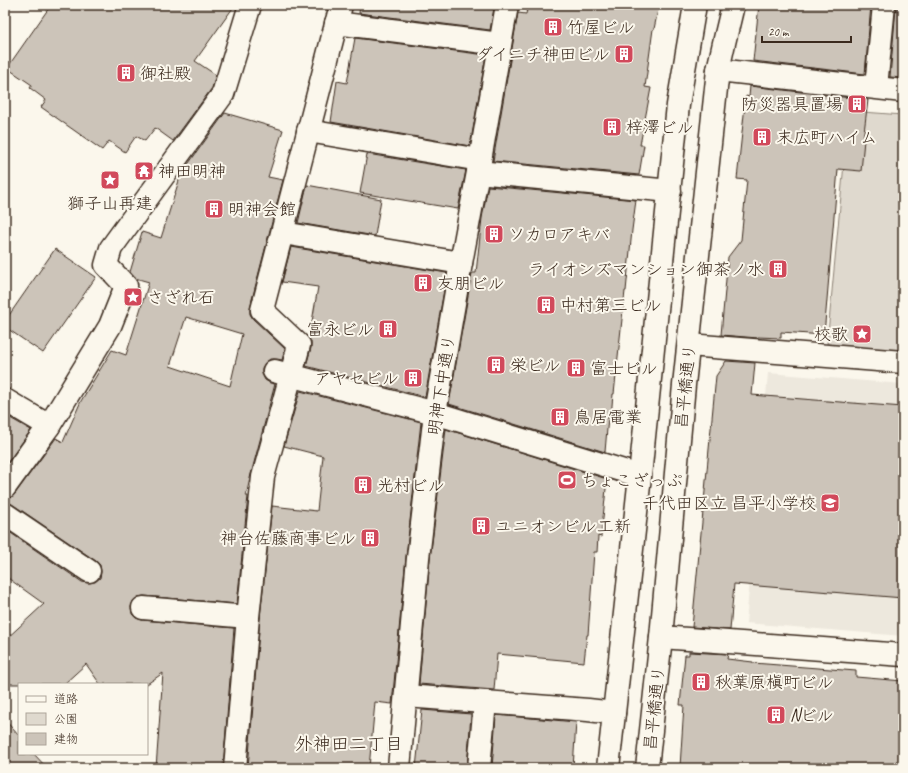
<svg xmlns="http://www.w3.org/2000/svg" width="908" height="773" font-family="Caveat,'Klee One',sans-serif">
  <rect width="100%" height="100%" fill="#fbf7ec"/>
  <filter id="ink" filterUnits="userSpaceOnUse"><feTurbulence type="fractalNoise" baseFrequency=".025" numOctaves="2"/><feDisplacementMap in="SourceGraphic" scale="8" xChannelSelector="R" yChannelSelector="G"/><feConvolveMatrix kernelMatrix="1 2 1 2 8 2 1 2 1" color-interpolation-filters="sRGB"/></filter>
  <g filter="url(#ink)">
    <polygon fill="#ede8dd" points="768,373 903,384 903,636 746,623"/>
    <polygon fill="#dfd9ce" stroke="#8d8276" points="849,111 903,115 903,352 827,344"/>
    <g fill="#ccc4b9" stroke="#3b2a1e" fill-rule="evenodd">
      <polygon points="51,5 235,5 195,61 216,75 212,88 173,141 155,128 145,141 136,136 125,152 109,141 102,150 41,107 46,100 30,88 32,85 7,68"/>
      <polygon points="360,5 478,5 494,8 490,30 359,13"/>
      <polygon points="528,5 659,5 654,29 653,29 645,87 651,88 640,145 644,145 639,175 493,161 518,13 526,14"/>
      <polygon points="759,5 871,5 865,74 753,61"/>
      <polygon points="896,8 903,9 903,78 890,77"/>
      <polygon points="355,38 486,55 470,146 331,122 337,81 347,83"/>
      <polygon points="750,86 868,100 863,140 864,140 861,171 838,169 824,335 781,332 781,338 758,337 758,338 721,335 728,257 741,240 747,180 737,179 746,96 749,97"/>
      <path d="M225,113L283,130L268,177L283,180L250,307V314L253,319L285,349L282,360L277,359H270L265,363L262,368V374L265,380L270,383L275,384L251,474L246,496H248L237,604L144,596L138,597L133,601L131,607L132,614L136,618L142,620L234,628L223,768H156L163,673L147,684H100L86,664L64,684H5V640L44,604L5,576V529L82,582L88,583L95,582L100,578L101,572L100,565L96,561L12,504L5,502V499L10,498L15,494L56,438L63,442L81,401L112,350L126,355L149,282L135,278L130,272L142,232L161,238L181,174ZM186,317L242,334L230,386L170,366Z"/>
      <polygon points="367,154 466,170 458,209 360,193"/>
      <polygon points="307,185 381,199 375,236 298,223"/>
      <polygon points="488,186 636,200 632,230 626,291 625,291 614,394 613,394 611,417 608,417 605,452 449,404 472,273 476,273 482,218"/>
      <polygon points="291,247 447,273 425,397 306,366 311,348 311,342 309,339 318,287 282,282"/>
      <polygon points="55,249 96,277 43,353 5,327 5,321"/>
      <polygon points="726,361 755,363 752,395 903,407 903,598 734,584 730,630 692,627 716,376"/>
      <polygon points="300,391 421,422 406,557 392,704 375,702 369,768 248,768 260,618 272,506 317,511 323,456 284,446"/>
      <polygon points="5,415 31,430 5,466"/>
      <polygon points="446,429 607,479 601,537 598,536 597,552 594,552 588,635 587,635 584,662 497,654 494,690 419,684 430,559"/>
      <polygon points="689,652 728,654 727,659 753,662 753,663 856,671 856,677 903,681 903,768 692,768 680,767 684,705 680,705 685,655 689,655"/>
      <polygon points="422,710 471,714 467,768 416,768"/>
      <polygon points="496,715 576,722 573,768 492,768"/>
      <polygon points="5,720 19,736 19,754 34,754 47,768 5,768"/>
    </g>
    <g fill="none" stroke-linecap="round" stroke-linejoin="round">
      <defs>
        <g id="minor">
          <polyline points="336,23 500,44"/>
          <polyline points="718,70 903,91"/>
          <polyline points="876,87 884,5"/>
          <polyline points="308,131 480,160"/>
          <polyline points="478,172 670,191"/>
          <polyline points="283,233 461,263"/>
          <polyline points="689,345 903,362"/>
          <polyline points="274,371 435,413 640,476"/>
          <polyline points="5,400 49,426 110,326 126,286 106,265 111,248 223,94 250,5"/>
          <polyline points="5,487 49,426"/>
          <polyline points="5,514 89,571"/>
          <polyline points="143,608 248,617"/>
          <polyline points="661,637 903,655"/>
          <polyline points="406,696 588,710 614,713"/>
          <polyline points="235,768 248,617 263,477 291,375 299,345 262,310 341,5"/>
          <polyline points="399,768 418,558 435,413 461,263 478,172 507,5"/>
          <polyline points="479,768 485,702"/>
        </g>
        <g id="major">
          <polyline points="608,768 640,476 678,105 695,5"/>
          <polyline points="647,768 661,637 684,385 718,70 724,43 733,5"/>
        </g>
      </defs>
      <use href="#minor" stroke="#3b2a1e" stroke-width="25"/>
      <use href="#major" stroke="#3b2a1e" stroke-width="25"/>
      <use href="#minor" stroke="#fbf7ec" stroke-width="22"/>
      <use href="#major" stroke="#fbf7ec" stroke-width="22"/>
    </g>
  </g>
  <defs>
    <symbol id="building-square" viewBox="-11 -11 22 22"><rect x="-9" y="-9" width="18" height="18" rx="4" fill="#d1495b" stroke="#fbf7ec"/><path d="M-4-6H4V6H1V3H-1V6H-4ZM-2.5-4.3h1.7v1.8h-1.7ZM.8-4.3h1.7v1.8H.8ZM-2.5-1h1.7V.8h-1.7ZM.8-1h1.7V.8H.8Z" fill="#fff"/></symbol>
    <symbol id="temple-square" viewBox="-11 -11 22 22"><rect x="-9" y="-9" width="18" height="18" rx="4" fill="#d1495b" stroke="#fbf7ec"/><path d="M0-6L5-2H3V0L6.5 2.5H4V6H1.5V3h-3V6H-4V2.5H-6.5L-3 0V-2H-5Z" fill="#fff"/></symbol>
    <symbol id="sight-square" viewBox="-11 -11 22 22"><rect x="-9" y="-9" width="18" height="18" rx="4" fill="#d1495b" stroke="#fbf7ec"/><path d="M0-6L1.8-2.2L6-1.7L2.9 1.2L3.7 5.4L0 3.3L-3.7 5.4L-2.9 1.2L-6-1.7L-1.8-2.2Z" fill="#fff"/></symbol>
    <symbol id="stadium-square" viewBox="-11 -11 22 22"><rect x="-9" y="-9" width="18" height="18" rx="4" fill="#d1495b" stroke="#fbf7ec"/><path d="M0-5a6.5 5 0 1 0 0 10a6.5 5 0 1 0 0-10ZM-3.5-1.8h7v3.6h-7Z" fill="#fff"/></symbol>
    <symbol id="school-square" viewBox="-11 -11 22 22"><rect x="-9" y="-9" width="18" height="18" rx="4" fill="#d1495b" stroke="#fbf7ec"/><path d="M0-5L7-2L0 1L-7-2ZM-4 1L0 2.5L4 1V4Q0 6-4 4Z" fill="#fff"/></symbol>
  </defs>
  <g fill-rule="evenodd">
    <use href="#building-square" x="542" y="16" width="22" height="22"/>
    <use href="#building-square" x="613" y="43" width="22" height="22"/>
    <use href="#building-square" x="115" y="62" width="22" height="22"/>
    <use href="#building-square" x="846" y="93" width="22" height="22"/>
    <use href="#building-square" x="601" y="116" width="22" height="22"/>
    <use href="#building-square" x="751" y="126" width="22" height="22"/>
    <use href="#temple-square" x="133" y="160" width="22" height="22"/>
    <use href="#sight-square" x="99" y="169" width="22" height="22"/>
    <use href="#building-square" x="203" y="198" width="22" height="22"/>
    <use href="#building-square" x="483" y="223" width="22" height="22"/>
    <use href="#building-square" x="767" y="258" width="22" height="22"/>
    <use href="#building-square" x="412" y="272" width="22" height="22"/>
    <use href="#sight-square" x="122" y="286" width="22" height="22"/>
    <use href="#building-square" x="535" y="294" width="22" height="22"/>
    <use href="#building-square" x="377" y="318" width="22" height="22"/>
    <use href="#sight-square" x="851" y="323" width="22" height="22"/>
    <use href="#building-square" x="485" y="354" width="22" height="22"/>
    <use href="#building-square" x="565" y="357" width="22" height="22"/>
    <use href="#building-square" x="402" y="367" width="22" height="22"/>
    <use href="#building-square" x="549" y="406" width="22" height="22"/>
    <use href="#stadium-square" x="556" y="469" width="22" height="22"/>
    <use href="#building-square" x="352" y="474" width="22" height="22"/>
    <use href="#school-square" x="819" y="492" width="22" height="22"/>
    <use href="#building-square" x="470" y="515" width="22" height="22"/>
    <use href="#building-square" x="359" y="527" width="22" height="22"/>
    <use href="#building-square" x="690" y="671" width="22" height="22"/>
    <use href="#building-square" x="765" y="704" width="22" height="22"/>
  </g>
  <g text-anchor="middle" stroke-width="4" stroke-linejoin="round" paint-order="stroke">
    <g font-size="17" fill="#3b2a1e" stroke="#fbf7ec" text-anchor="start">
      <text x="567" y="33">竹屋ビル</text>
      <text x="610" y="60" text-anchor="end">ダイニチ神田ビル</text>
      <text x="140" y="79">御社殿</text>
      <text x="843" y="110" text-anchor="end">防災器具置場</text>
      <text x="626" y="133">梓澤ビル</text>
      <text x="776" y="143">末広町ハイム</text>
      <text x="158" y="177">神田明神</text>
      <text x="110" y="209" text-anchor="middle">獅子山再建</text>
      <text x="228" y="215">明神会館</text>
      <text x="508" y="240">ソカロアキバ</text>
      <text x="764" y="275" text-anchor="end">ライオンズマンション御茶ノ水</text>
      <text x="437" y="289">友朋ビル</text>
      <text x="147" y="303">さざれ石</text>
      <text x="560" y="311">中村第三ビル</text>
      <text x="374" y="335" text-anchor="end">富永ビル</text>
      <text x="848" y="340" text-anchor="end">校歌</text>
      <text x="510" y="371">栄ビル</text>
      <text x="590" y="374">富士ビル</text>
      <text x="399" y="384" text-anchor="end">アヤセビル</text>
      <text x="574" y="423">鳥居電業</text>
      <text x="581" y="486">ちょこざっぷ</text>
      <text x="377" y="491">光村ビル</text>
      <text x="816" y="509" text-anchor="end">千代田区立 昌平小学校</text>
      <text x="495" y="532">ユニオンビル工新</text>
      <text x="356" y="544" text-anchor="end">神台佐藤商事ビル</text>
      <text x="715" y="688">秋葉原槇町ビル</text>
      <text x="790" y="721">Nビル</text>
    </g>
    <g font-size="17" fill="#3b2a1e" stroke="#fbf7ec">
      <text transform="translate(441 385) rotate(-81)" y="6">明神下中通り</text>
      <text transform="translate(685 386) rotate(-84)" y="6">昌平橋通り</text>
      <text transform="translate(654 708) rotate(-84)" y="6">昌平橋通り</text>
    </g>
    <g font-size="18" fill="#3b2a1e" stroke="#fbf7ec">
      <text x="349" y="750">外神田二丁目</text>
    </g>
  </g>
  <rect width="908" height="773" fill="none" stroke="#fbf7ec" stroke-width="20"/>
  <rect x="10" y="10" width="888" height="753" fill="none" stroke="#3b2a1e" stroke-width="1.5" filter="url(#ink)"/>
  <rect x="18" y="683" width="130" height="72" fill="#fbf7ec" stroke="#aea59a"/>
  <rect x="26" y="696" width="20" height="6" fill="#fbf7ec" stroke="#aea59a"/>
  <text x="54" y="703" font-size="12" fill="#3b2a1e">道路</text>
  <rect x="26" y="713" width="20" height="12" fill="#dfd9ce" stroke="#aea59a"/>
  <text x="54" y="723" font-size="12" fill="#3b2a1e">公園</text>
  <rect x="26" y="733" width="20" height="12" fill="#ccc4b9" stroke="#aea59a"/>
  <text x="54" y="743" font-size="12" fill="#3b2a1e">建物</text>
  <path d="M762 36v6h89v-6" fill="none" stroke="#3b2a1e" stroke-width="2"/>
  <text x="768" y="36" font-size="12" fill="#3b2a1e" stroke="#fbf7ec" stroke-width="3" paint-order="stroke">20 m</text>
</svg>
